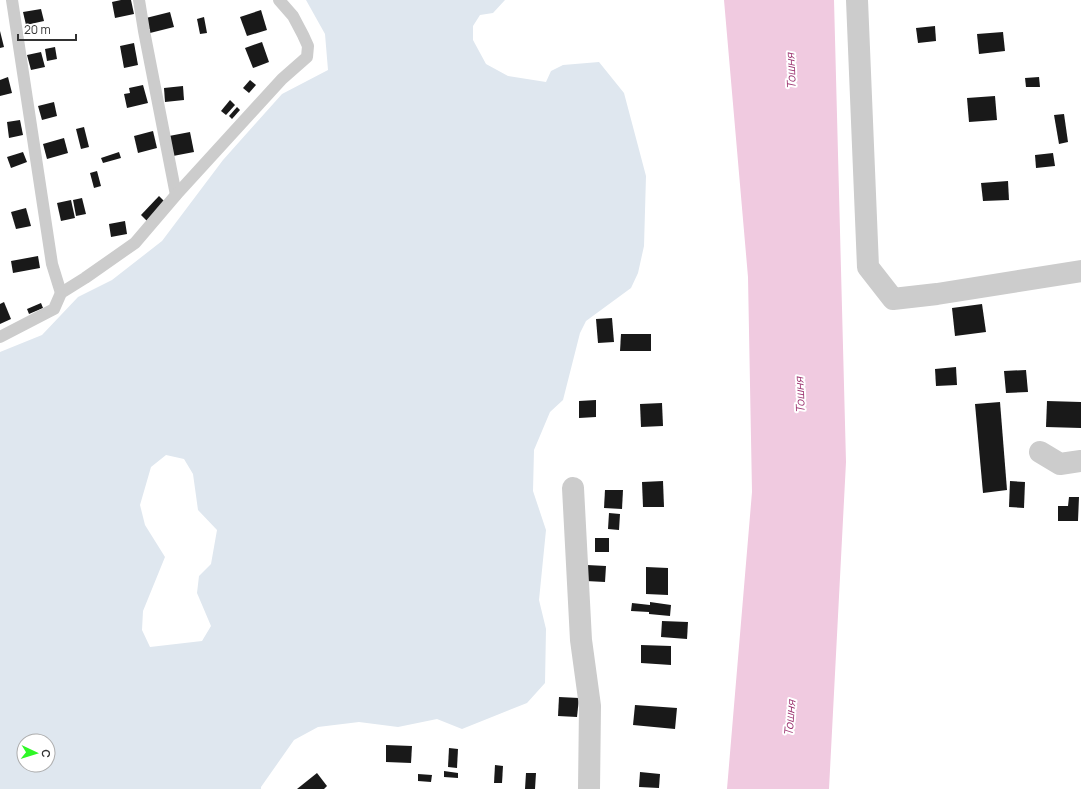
<svg xmlns="http://www.w3.org/2000/svg" width="1081" height="789" font-family="Manrope,sans-serif">
  <rect width="100%" height="100%" fill="#fff"/>
  <path fill="#dfe7ef" fill-rule="evenodd" d="M306,0H505L493,13L480,15L473,26V40L486,64L508,76L546,82L551,71L563,65L599,62L624,93L646,176L644,246L638,273L631,288L586,321L580,333L563,400L550,412L534,450L533,491L546,530L539,600L546,629L545,683L527,703L462,729L437,719L398,727L359,722L318,727L294,740L261,787V789H0V352L42,335L78,297L112,280L162,241L223,160L282,94L328,70L325,34ZM166,455L184,459L193,474L198,510L217,530L211,564L199,576L197,593L211,626L202,641L150,647L142,630L143,611L165,557L145,525L140,505L151,467ZM24,741H48V765H24Z"/>
  <polygon fill="#f0cae0" points="724,0 834,0 846,462 829,789 727,789 752,492 748,277"/>
  <g fill="#191919">
    <polygon points="121,0 131,0 134,14 115,18 112,2"/>
    <polygon points="41,9 44,21 26,25 23,12"/>
    <polygon points="261,10 267,30 247,36 240,17"/>
    <polygon points="170,12 174,27 150,33 146,18"/>
    <polygon points="204,17 207,33 200,34 197,19"/>
    <polygon points="935,26 936,41 918,43 916,28"/>
    <polygon points="0,31 4,47 0,48"/>
    <polygon points="1003,32 1005,51 979,54 977,34"/>
    <polygon points="262,42 269,62 253,68 245,48"/>
    <polygon points="134,43 138,65 124,68 120,46"/>
    <polygon points="55,47 57,59 47,61 45,49"/>
    <polygon points="41,52 45,67 31,70 27,55"/>
    <polygon points="8,77 12,93 0,96 0,80"/>
    <polygon points="1039,77 1040,87 1026,87 1025,78"/>
    <polygon points="250,80 256,85 249,93 243,88"/>
    <polygon points="143,85 148,103 127,108 124,94 130,93 129,88"/>
    <polygon points="183,86 184,100 165,102 164,88"/>
    <polygon points="995,96 997,120 969,122 967,98"/>
    <polygon points="230,100 235,105 226,115 221,111"/>
    <polygon points="54,102 57,116 42,120 38,106"/>
    <polygon points="237,107 240,110 232,119 229,116"/>
    <polygon points="1064,114 1068,142 1059,144 1054,115"/>
    <polygon points="20,120 23,135 9,138 7,122"/>
    <polygon points="84,127 89,147 81,149 76,129"/>
    <polygon points="153,131 157,148 138,153 134,136"/>
    <polygon points="190,132 194,152 173,156 169,136"/>
    <polygon points="64,138 68,153 47,159 43,144"/>
    <polygon points="23,152 27,162 11,168 7,157"/>
    <polygon points="119,152 121,158 103,163 101,158"/>
    <polygon points="1053,153 1055,166 1036,168 1035,155"/>
    <polygon points="97,171 101,186 94,188 90,173"/>
    <polygon points="1008,181 1009,200 983,201 981,183"/>
    <polygon points="159,196 166,203 148,222 141,215"/>
    <polygon points="82,198 86,214 76,216 73,200"/>
    <polygon points="71,200 75,218 61,221 57,203"/>
    <polygon points="26,208 31,226 16,229 11,212"/>
    <polygon points="125,221 127,234 111,237 109,224"/>
    <polygon points="38,256 40,268 13,273 11,261"/>
    <polygon points="4,302 11,319 0,324 0,304"/>
    <polygon points="41,303 43,308 29,314 27,309"/>
    <polygon points="982,304 986,332 955,336 952,308"/>
    <polygon points="612,318 614,342 598,343 596,319"/>
    <polygon points="621,334 651,334 651,351 620,351"/>
    <polygon points="956,367 957,385 936,386 935,369"/>
    <polygon points="1026,370 1028,392 1006,393 1004,371"/>
    <polygon points="596,400 596,417 579,418 579,401"/>
    <polygon points="1047,401 1081,402 1081,428 1046,427"/>
    <polygon points="1000,402 1007,490 983,493 975,404"/>
    <polygon points="662,403 663,426 641,427 640,404"/>
    <polygon points="663,481 664,507 643,507 642,482"/>
    <polygon points="1010,481 1025,482 1024,508 1009,507"/>
    <polygon points="605,490 623,490 622,509 604,508"/>
    <polygon points="1069,497 1079,497 1078,521 1058,521 1058,506 1068,506"/>
    <polygon points="609,513 620,514 619,530 608,529"/>
    <rect x="595" y="538" width="14" height="14"/>
    <polygon points="587,565 606,566 605,582 586,581"/>
    <polygon points="646,567 668,568 668,595 646,594"/>
    <polygon points="650,602 671,605 670,616 649,614 649,612 631,611 632,603 650,605"/>
    <polygon points="662,621 688,622 687,639 661,637"/>
    <polygon points="641,645 671,646 671,665 641,663"/>
    <polygon points="559,697 579,698 577,717 558,716"/>
    <polygon points="635,705 677,708 675,729 633,725"/>
    <polygon points="386,745 412,746 411,763 386,762"/>
    <polygon points="449,748 458,749 457,768 448,767"/>
    <polygon points="495,765 503,766 502,783 494,783"/>
    <polygon points="444,771 458,773 458,778 444,777"/>
    <polygon points="640,772 660,774 659,788 639,787"/>
    <polygon points="317,773 327,786 324,789 297,789"/>
    <polygon points="526,773 536,773 535,789 525,789"/>
    <polygon points="418,774 432,775 431,782 418,781"/>
  </g>
  <g fill="none" stroke-linecap="round" stroke-linejoin="round">
    <g stroke="#ccc" stroke-width="12">
      <polyline points="12,0 52,264 61,293"/>
      <polyline points="139,0 144,31 176,195"/>
      <polyline points="0,337 54,309 61,293 85,278 135,243 176,195 282,79 307,57 308,46 303,35 293,16 279,0"/>
    </g>
    <g stroke="#ccc" stroke-width="22">
      <polyline points="857,0 868,267 893,299 937,294 1081,271"/>
      <polyline points="1040,452 1060,464 1081,461"/>
      <polyline points="573,488 581,640 590,706 589,789"/>
    </g>
  </g>
  <g text-anchor="middle" stroke-width="4" stroke-linejoin="round" paint-order="stroke">
    <g font-size="12" font-style="italic" fill="#9d3672" stroke="#fff">
      <text transform="translate(791 71) rotate(-92)" y="4">Тошня</text>
      <text transform="translate(800 395) rotate(-92)" y="4">Тошня</text>
      <text transform="translate(790 718) rotate(-85)" y="4">Тошня</text>
    </g>
  </g>
  <g transform="translate(36 753) rotate(94)"><circle r="19" fill="#ffffff" stroke="#adadad"/>
  <path d="M0-3L7 15L0 10L-7 15Z" fill="#2ef726"/>
  <text y="-6" font-size="11" font-weight="bold" text-anchor="middle" fill="#323232">С</text>
  </g>
  <path d="M18 34v6h58v-6" fill="none" stroke="#323232" stroke-width="2"/>
  <text x="24" y="34" font-size="12" fill="#323232" stroke="#ffffff" stroke-width="3" paint-order="stroke">20 m</text>
</svg>
